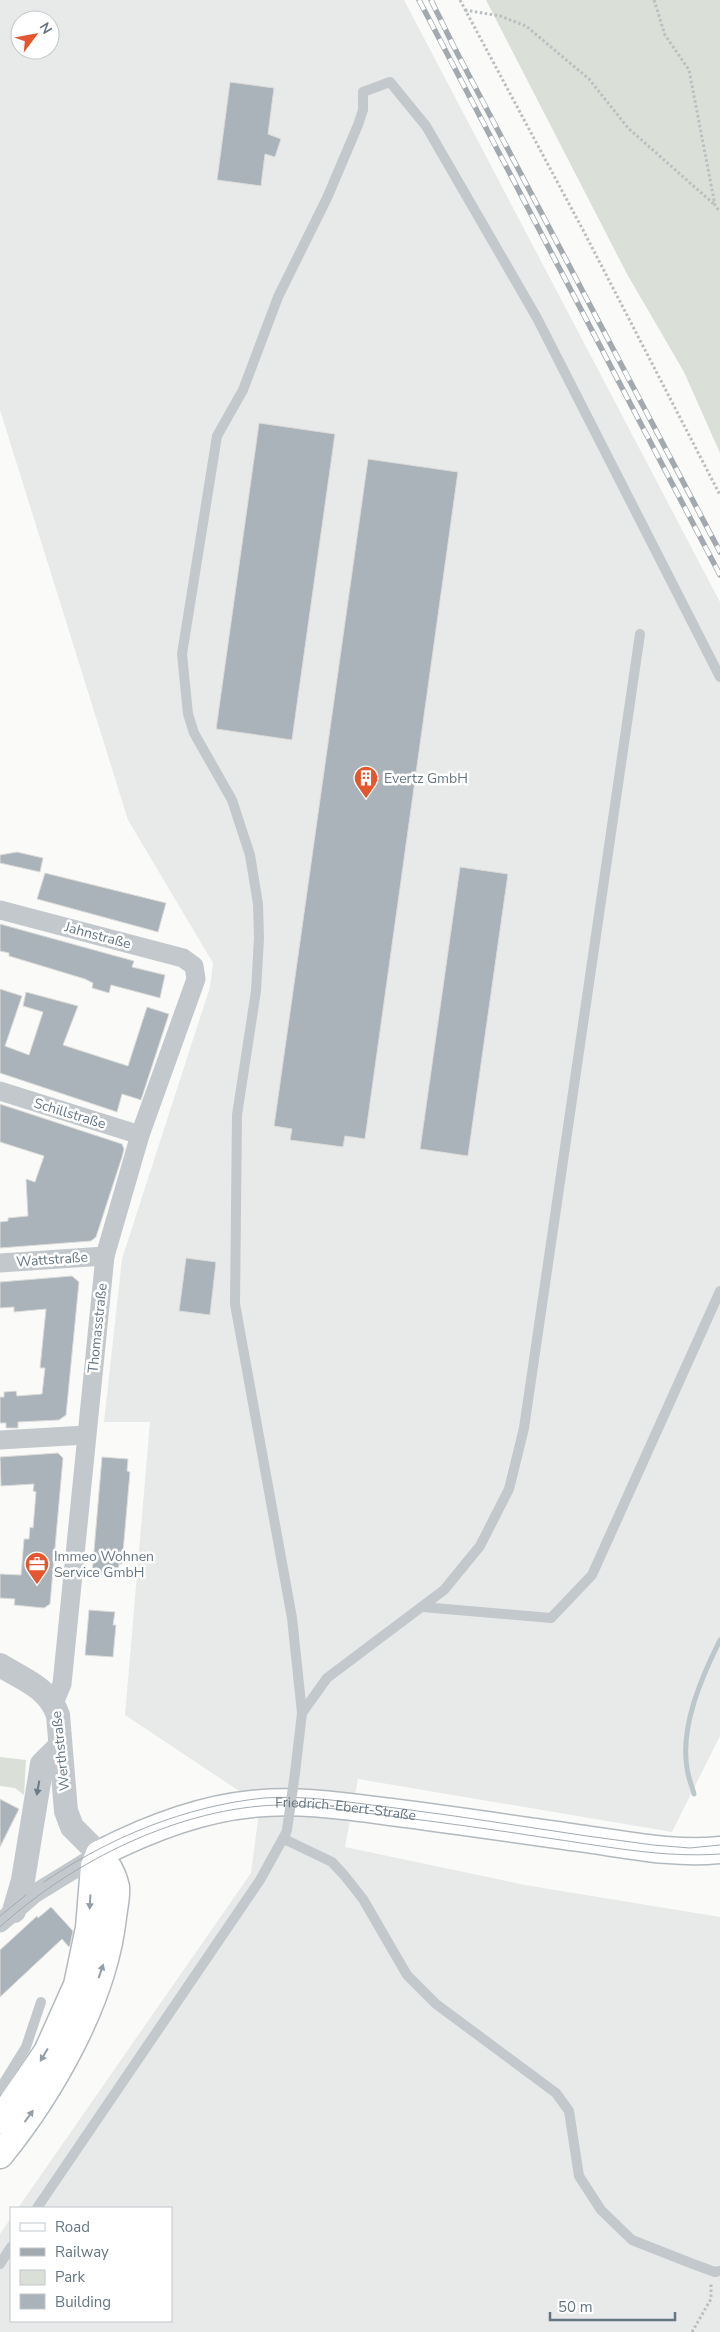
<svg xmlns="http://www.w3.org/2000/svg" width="720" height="2332" font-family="'Nunito Sans',sans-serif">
  <rect width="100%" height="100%" fill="#fafaf8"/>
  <path fill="#e8e9e9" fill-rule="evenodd" d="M0,0H404L720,602V1736L672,1832L358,1779L345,1847L525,1885L720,1917V2332H0V2234L11,2218V2321H171V2208H18L251,1873L260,1805L125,1715L150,1422H104L122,1259L210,987L213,963L128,820L0,410ZM20,20H50V50H20Z"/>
  <g fill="#dadfd7">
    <polygon points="486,0 720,0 720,453 684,372 627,274"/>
    <polygon points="0,1757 26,1760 24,1795 15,1788 0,1786"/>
  </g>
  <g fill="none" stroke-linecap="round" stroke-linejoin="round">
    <path stroke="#bbc7cb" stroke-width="5" d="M694,1794C692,1786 688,1777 687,1768C680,1726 702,1676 720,1640"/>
  </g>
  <g fill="#aab3b9" stroke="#dcdcda">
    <polygon points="230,82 274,88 268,134 281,139 275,157 265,154 261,186 217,180"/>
    <polygon points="259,423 335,434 292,740 216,729"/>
    <polygon points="368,459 458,472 365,1139 345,1136 343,1147 290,1140 292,1129 274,1126"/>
    <polygon points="17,852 43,858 40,872 0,863 0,855"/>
    <polygon points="460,867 508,874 468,1156 420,1149"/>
    <polygon points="45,873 166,903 158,932 37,899"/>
    <polygon points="0,924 134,961 132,967 165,975 160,998 111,985 109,993 92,988 93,983 85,979 9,956 9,953 0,951"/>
    <polygon points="0,989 22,996 5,1046 29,1055 43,1012 23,1006 26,992 78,1006 63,1045 128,1066 147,1007 169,1014 141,1100 122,1094 117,1112 0,1073"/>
    <polygon points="0,1104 122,1144 124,1149 122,1157 96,1237 91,1241 0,1248 0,1222 8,1221 8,1218 28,1216 26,1179 35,1182 44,1156 0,1142"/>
    <polygon points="186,1258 216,1262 210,1315 179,1311"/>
    <polygon points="72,1276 79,1282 66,1415 59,1420 18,1422 18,1428 6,1428 6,1423 0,1423 0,1397 4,1397 4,1392 16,1391 17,1396 42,1394 45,1368 40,1368 46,1309 14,1312 14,1307 0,1308 0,1282"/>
    <polygon points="58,1453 63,1458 50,1604 44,1608 14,1605 15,1599 0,1598 0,1574 21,1575 24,1539 29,1539 30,1527 33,1528 36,1492 33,1491 34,1484 1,1486 0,1457"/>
    <polygon points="102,1457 128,1459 127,1471 130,1472 122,1564 119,1564 118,1576 92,1574"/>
    <polygon points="89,1610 115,1612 113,1625 116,1625 113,1657 85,1655"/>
    <polygon points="0,1799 19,1809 0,1847"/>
    <polygon points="51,1907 73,1931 70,1945 69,1947 62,1939 0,1997 0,1950 37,1916 38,1918"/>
  </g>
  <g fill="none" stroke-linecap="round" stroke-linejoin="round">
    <defs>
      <g id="secondary">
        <path id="s1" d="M99,1854C146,1830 199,1809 252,1804C299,1799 344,1806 391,1812C453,1820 515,1829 578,1838C625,1844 672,1855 720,1850"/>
        <polyline points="0,2120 47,2052 77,1985 89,1928 94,1866 99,1854"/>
        <path d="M0,2155C51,2092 104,2000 113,1917C114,1908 117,1896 116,1887C113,1873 107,1865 99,1854"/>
      </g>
    </defs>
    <use href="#secondary" stroke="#b3babf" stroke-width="29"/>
    <g stroke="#bbbfc2" stroke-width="3" stroke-dasharray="2.5 2.5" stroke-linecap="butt">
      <polyline points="460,0 583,230 720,495"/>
      <polyline points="654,0 665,35 689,70 715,205 720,212"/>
      <polyline points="465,10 500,16 526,26 589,79 628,128 715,205"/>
      <polyline points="692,2332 711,2299 711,2283"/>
    </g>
    <g stroke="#c3c8cc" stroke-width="10">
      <polyline points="422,1607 551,1618 592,1575 720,1291"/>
      <polyline points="302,1713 292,1618 235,1304 237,1115 256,991 259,938 258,904 250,855 232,800 194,733 188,714 182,654 217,436 243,390 278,297 327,198 358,125 363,110 363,92 390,82 426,126 537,318 720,677"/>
      <polyline points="295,1773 302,1713 327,1678 444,1590 480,1546 509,1489 524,1428 640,634"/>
      <polyline points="284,1839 332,1862 344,1875 363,1899 407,1975 436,2004 556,2093 569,2111 579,2176 601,2210 632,2240 693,2264 715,2272 720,2271"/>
      <polyline points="0,2089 26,2047 41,2002"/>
      <polyline points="37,2208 260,1880 286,1833"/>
      <polyline points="0,2264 11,2247"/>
    </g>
    <g stroke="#c3c8cc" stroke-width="19">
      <polyline points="0,910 183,958 194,966 196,979 140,1135 105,1256 62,1684 54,1703"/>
      <polyline points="0,1091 140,1135"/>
      <polyline points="0,1263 105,1256"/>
      <polyline points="0,1440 86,1435"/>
      <polyline points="0,1923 34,1894 99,1854"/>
    </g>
    <g stroke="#c3c8cc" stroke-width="24">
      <path d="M0,1665C24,1680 48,1687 58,1715L66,1811L72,1827L99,1854"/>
      <polyline points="14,1911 23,1880 42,1764 60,1746"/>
    </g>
    <use href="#secondary" stroke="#fff" stroke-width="26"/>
    <g stroke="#a2aab0" stroke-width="1">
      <path d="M44,1882C108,1838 185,1806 264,1798C305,1795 347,1802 388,1807C477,1818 565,1834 653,1845L690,1848L720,1845"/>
      <polyline points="0,1916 26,1895"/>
      <path d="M0,1927C72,1861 181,1807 280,1805C314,1805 348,1811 382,1815C439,1822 497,1830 554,1839C610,1847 664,1858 720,1854"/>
    </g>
    <defs>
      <g id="rail">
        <polyline points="419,0 720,575"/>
        <polyline points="431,0 454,47 720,552"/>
      </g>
    </defs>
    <use href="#rail" stroke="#a2aab0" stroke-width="5.5"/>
    <use href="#rail" stroke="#fff" stroke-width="4" stroke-dasharray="11" stroke-linecap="butt"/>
    <polyline stroke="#c3c8cc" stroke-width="10" points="287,1830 295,1773"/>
  </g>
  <defs><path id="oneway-solid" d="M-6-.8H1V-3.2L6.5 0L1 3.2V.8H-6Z" transform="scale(1.25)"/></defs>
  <use fill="#6a7a87" href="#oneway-solid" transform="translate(38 1788) rotate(100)"/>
  <g fill="#939fa8">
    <use href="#oneway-solid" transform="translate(90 1902) rotate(93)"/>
    <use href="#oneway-solid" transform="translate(101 1971) rotate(-71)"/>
    <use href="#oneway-solid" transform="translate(44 2055) rotate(121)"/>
    <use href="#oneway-solid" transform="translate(29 2116) rotate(-54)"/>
  </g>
  <defs>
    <symbol id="building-pin" viewBox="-11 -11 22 30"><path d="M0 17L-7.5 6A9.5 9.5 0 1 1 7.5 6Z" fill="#e4572e" stroke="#fff"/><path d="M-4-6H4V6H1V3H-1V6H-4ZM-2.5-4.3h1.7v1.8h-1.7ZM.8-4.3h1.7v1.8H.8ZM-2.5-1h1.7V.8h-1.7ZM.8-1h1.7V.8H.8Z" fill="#fff"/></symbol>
    <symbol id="office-pin" viewBox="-11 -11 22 30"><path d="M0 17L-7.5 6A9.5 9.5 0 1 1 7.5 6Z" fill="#e4572e" stroke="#fff"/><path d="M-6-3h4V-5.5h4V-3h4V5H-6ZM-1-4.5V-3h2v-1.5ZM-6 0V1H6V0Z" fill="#fff"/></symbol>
  </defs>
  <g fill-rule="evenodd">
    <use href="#building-pin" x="352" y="764" width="28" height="38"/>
    <use href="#office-pin" x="23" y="1550" width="28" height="38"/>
  </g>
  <g text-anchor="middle" stroke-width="5" stroke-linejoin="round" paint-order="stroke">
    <g font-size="14" fill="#657683" stroke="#fff" text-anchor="start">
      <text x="384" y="783">Evertz GmbH</text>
      <text x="54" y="1561">Immeo Wohnen<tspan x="54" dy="16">Service GmbH</tspan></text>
    </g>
    <g font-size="14" fill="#657683" stroke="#fff">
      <text transform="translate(98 935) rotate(15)" y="5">Jahnstraße</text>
      <text transform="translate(70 1113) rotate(17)" y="5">Schillstraße</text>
      <text transform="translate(52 1259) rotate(-4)" y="5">Wattstraße</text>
      <text transform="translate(97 1328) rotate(-84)" y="5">Thomasstraße</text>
      <text transform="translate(60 1751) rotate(-96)" y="5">Werthstraße</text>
      <text dy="5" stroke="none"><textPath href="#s1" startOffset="256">Friedrich-Ebert-Straße</textPath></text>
    </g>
  </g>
  <rect x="10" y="2207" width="162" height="115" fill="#ffffff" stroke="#c1c8cd"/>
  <rect x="20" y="2223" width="25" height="8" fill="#ffffff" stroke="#c1c8cd"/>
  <text x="55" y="2232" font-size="15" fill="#657683">Road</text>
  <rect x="20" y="2248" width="25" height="8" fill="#a2aab0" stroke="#c1c8cd"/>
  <text x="55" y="2257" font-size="15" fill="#657683">Railway</text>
  <rect x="20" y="2270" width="25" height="15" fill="#dadfd7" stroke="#c1c8cd"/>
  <text x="55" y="2282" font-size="15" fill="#657683">Park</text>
  <rect x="20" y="2294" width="25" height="15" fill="#aab3b9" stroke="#c1c8cd"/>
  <text x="55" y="2307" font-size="15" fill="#657683">Building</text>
  <g transform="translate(35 35) rotate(58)"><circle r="24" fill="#ffffff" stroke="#c1c8cd"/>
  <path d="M0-4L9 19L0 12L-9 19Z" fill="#e4572e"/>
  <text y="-8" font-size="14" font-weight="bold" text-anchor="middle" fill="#657683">N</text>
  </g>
  <path d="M550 2312v8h125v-8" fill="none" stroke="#657683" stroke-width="2.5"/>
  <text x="558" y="2312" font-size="15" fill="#657683" stroke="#ffffff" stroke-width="4" paint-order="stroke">50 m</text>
</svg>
